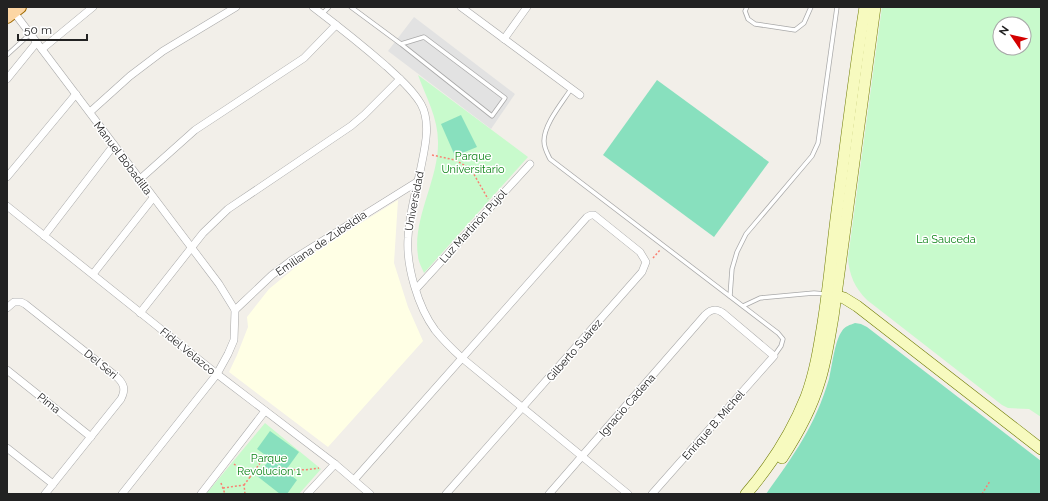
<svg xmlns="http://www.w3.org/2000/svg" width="1048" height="501" font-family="Raleway,sans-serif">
  <rect width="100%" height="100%" fill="#f2efe9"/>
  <polygon fill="#ffffe5" points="398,200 394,263 408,307 423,341 328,447 229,372 237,355 248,327 247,317 269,289 314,252"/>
  <g fill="#c8facc" fill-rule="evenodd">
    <path d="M882,7H1041V417L1029,409L1008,408L1002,405L867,300C855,288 849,275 848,258ZM1000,24H1024V48H1000Z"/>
    <path d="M418,75L528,157L424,273C422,268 418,261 418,256C412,219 439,179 438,142C438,118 426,97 418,75Z"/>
    <polygon points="265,423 321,469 299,494 206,494"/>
  </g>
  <g fill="#88e0be">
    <polygon points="657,80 769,162 714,237 603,155"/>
    <polygon points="461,115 477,147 455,156 441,124"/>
    <path d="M855,323L861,324L867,327L1041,461V494H766C794,455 815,426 829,379C832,366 835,340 842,331C845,326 850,325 855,323Z"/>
    <polygon points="270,431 299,452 286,470 257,449"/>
    <polygon points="270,459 297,480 287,494 280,494 257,476"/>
  </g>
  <polygon fill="#e2e2e2" points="414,17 515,94 491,129 388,51"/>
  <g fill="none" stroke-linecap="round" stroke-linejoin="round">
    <defs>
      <g id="service">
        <polyline points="351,7 401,44 492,116 505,98 424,37 401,44"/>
        <polyline points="747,7 745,11 748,19 755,24 795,30 804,23 811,7"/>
        <polyline points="322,14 329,7"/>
        <polyline points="7,55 30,34"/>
        <path d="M571,89C562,103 544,124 544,141C544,148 547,153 550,159L778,333L783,339L781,346L774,356"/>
        <polyline points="730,296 732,269 737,252 746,234 812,156 818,143 837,7"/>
        <polyline points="743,306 760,298 814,293 826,294"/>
      </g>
      <g id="minor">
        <polyline points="10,7 219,284 235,310"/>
        <path d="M313,7C338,26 362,45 386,66C398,77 412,89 421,104C432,124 424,151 420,172C415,194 409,216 408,238C406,266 418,307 435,330C443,340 452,349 462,358L628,494"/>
        <polyline points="461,7 580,95"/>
        <polyline points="504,39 527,7"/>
        <polyline points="42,49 93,7"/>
        <polyline points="7,79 37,42"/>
        <polyline points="90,112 130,76 163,51 236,7"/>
        <polyline points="7,177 76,94"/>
        <polyline points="139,180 195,130 304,58 336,25"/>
        <polyline points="7,206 217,374 335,464 370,494"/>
        <polyline points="44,236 114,145"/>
        <polyline points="93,274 153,198"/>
        <polyline points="416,289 530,164"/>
        <path d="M7,308L14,302H21L25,304L117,377C124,384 126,389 121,399L45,494"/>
        <polyline points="140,313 203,233 228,209 351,126 364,115 400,79"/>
        <polyline points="7,370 91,437"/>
        <polyline points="7,448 53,484"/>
        <polyline points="354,480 587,217 591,215 594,215 640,252 646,262 642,272 446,494"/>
        <polyline points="122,494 217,374 228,354 234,340 235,310 272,275 292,260 417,182"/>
        <polyline points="201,494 265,411"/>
        <polyline points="307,494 335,464"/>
        <path d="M549,494L705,315C711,309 716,308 723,313L774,356L652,494"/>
      </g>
      <g id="secondary">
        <polyline points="830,294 844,298 857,306 1041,449"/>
        <path d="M782,458C797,435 811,410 819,383C826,362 829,339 833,317L875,7"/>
        <path d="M746,494C771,465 792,432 806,397C815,373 819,348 823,323C829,286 832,249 837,211C846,143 854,75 865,7"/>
      </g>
      <polyline id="primary" points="7,17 20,7"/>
    </defs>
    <use href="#service" stroke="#a9a9a9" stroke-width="5"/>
    <use href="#minor" stroke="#a9a9a9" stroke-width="8"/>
    <use href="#secondary" stroke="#707d05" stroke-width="12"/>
    <use href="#primary" stroke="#a06b00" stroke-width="14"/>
    <g stroke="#fa8072" stroke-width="1.5" stroke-dasharray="2 2" stroke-linecap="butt">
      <polyline points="432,155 455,160 471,169 488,199"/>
      <polyline points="653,258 660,250"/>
      <polyline points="234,464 250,477 263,459"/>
      <path d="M282,468C295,471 307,470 319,468"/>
      <polyline points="221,483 225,494"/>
      <polyline points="244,485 250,477"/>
      <polyline points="223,488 244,485 245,494"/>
      <polyline points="982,494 990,481"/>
    </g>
    <use href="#service" stroke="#fff" stroke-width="3.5"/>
    <use href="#minor" stroke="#fff" stroke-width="7"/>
    <use href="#secondary" stroke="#f7fabf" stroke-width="11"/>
    <use href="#primary" stroke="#fcd6a4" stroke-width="12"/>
  </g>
  <g text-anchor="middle" stroke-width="3" stroke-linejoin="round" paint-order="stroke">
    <g font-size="11" fill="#0c8416" stroke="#fff">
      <text x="473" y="160">Parque<tspan x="473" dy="13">Universitario</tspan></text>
      <text x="946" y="243">La Sauceda</text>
      <text x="269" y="462">Parque<tspan x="269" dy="13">Revolucion 1</tspan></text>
    </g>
    <g font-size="11" fill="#222" stroke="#fff">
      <text transform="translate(123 158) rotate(53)" y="4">Manuel Bobadilla</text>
      <text transform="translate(414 201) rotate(-79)" y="4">Universidad</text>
      <text transform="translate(473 226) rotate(-48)" y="4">Luz Martinón Pujol</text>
      <text transform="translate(321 243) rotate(-34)" y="4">Emiliana de Zubeldia</text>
      <text transform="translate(574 350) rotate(-49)" y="4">Gilberto Suárez</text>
      <text transform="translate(188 351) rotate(39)" y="4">Fidel Velazco</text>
      <text transform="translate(101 364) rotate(39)" y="4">Del Seri</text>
      <text transform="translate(49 403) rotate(38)" y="4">Pima</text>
      <text transform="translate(627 405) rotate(-49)" y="4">Ignacio Cadena</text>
      <text transform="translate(713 425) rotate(-49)" y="4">Enrique B. Michel</text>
    </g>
  </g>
  <rect width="1048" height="501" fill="none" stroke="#222222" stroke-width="16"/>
  <g transform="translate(1012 36) rotate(304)"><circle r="19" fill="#ffffff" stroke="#a7a7a7"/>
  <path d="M0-3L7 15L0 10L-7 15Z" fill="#d40000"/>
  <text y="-6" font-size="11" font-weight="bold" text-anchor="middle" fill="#222222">N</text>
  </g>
  <path d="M18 34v6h69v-6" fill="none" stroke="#222222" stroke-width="2"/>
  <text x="24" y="34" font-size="12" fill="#222222" stroke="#ffffff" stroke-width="3" paint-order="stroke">50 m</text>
</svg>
